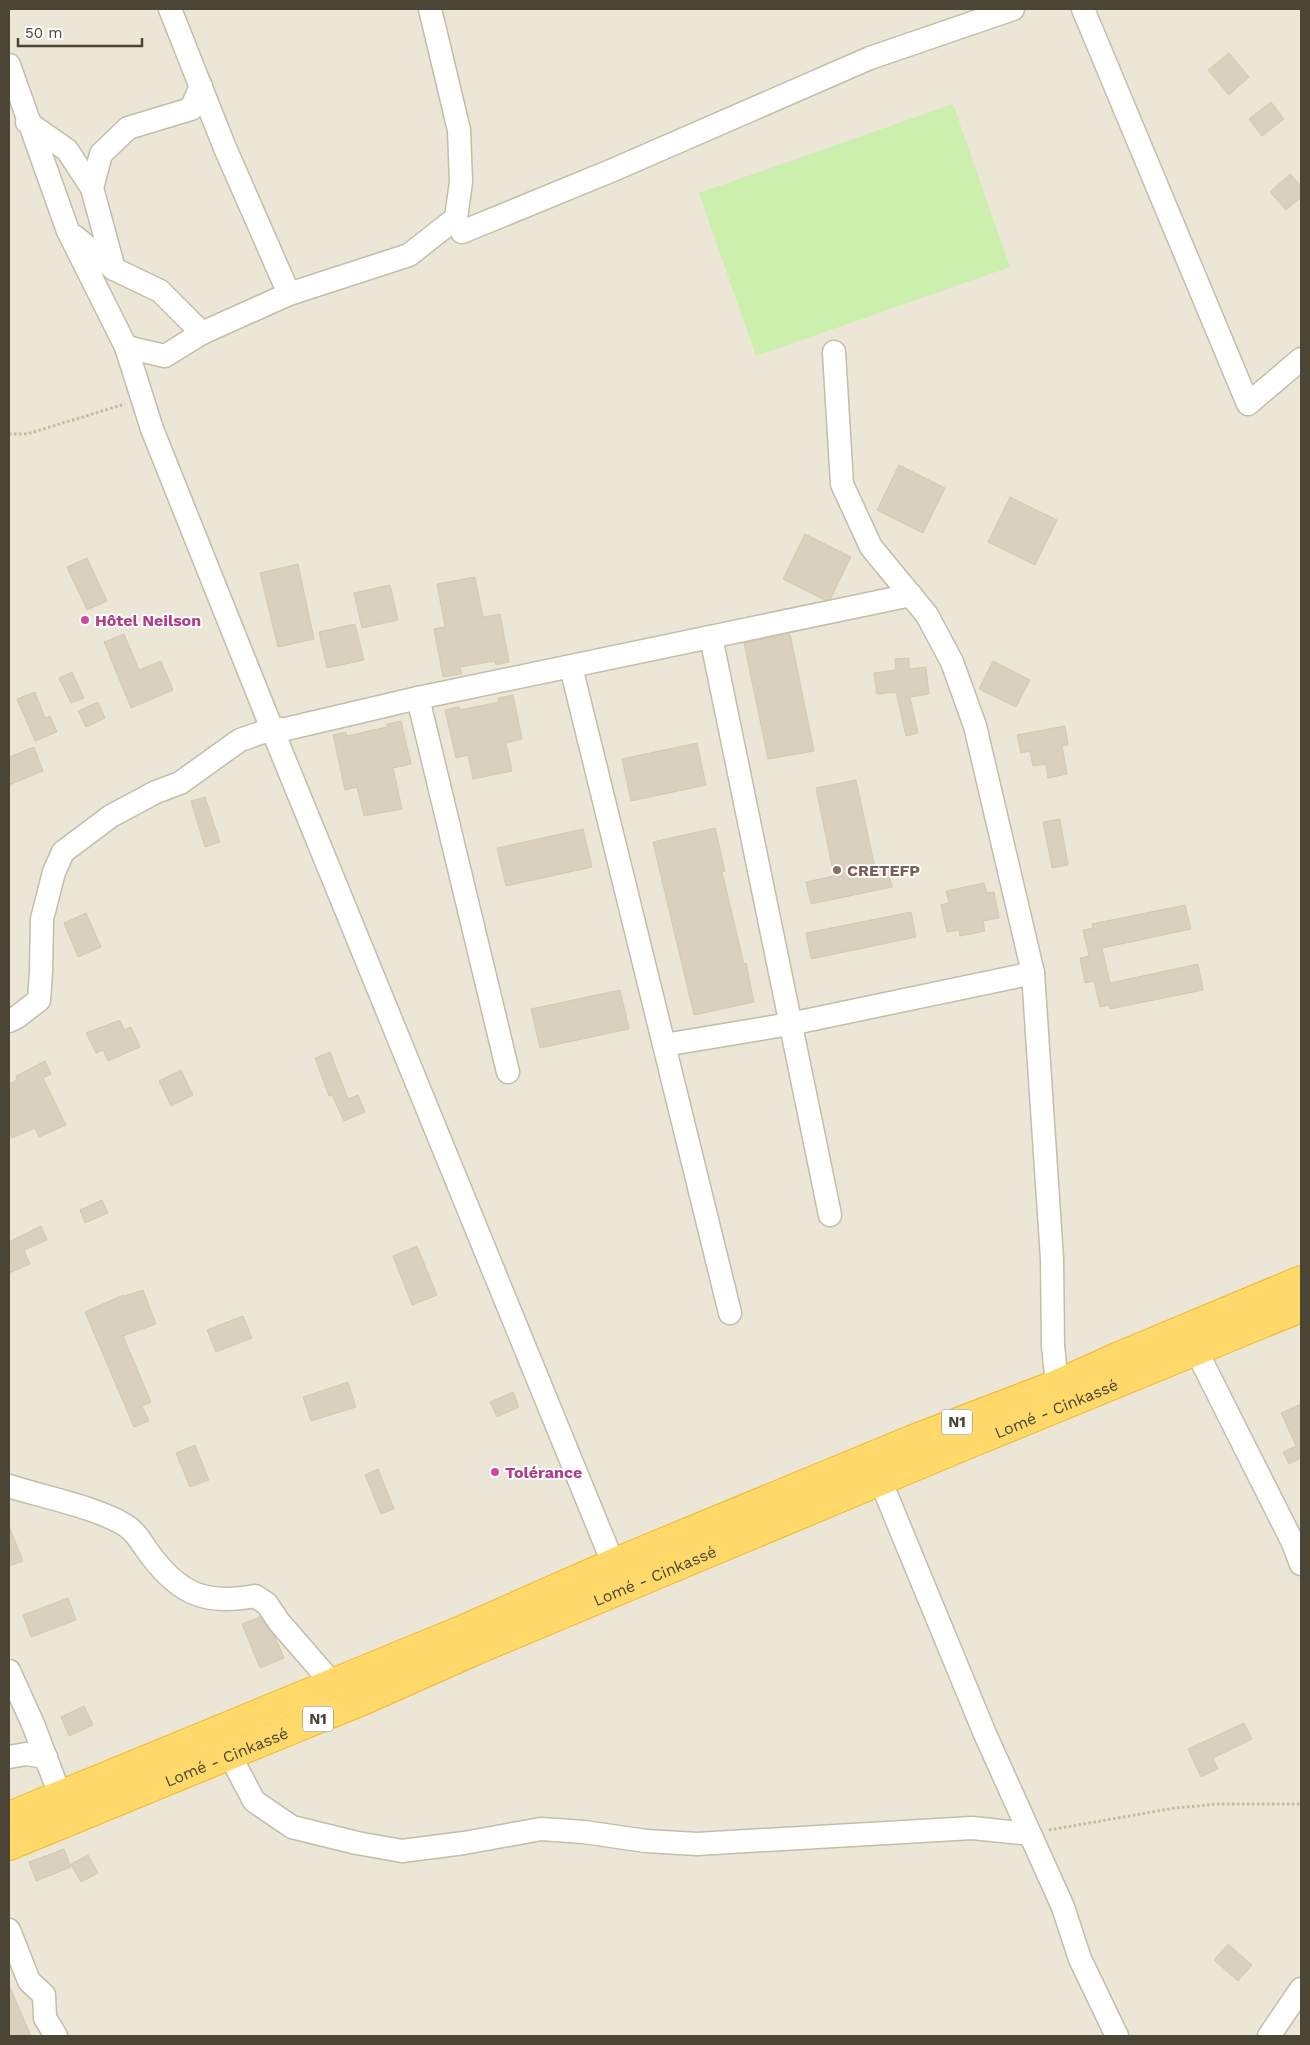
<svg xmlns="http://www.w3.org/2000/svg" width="1310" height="2045" font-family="'Work Sans',sans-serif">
  <rect width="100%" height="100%" fill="#f6f3e9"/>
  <rect fill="#ebe6d6" x="9" y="9" width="1292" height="2027"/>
  <polygon fill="#ccefad" points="953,104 1010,267 756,356 699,193"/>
  <g fill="#d9d1bd" stroke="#d5c9af">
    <polygon points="1229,53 1249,77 1229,95 1208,70"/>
    <polygon points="1271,102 1284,119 1262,136 1249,119"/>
    <polygon points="1290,174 1301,186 1301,197 1286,210 1270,192"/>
    <polygon points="899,465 945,488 923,533 877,510"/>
    <polygon points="1010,497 1057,520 1035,565 988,542"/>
    <polygon points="805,534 851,557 831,598 825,600 783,579"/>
    <polygon points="87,558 107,601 87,610 67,567"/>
    <polygon points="298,564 314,639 278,647 260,573"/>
    <polygon points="475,577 483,617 500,614 509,662 496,665 495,661 460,667 462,674 443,677 434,629 445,627 437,584"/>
    <polygon points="390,585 398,620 362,628 354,593"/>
    <polygon points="355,624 364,660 327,668 319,632"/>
    <polygon points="124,634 139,670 161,661 173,690 131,708 104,642"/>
    <polygon points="790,634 814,751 768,759 744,643"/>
    <polygon points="909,658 909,669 926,667 929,694 910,697 918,733 906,736 896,692 877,694 874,673 896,670 895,659"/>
    <polygon points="993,661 1030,680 1016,707 979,689"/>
    <polygon points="72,672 84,698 71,703 59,678"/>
    <polygon points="35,692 45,718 50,716 57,732 35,741 17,699"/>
    <polygon points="513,695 522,739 506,743 512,771 473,779 468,755 456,758 445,710 459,707 460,710 499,702 498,698"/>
    <polygon points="98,702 105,718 86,727 78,711"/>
    <polygon points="401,721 411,764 393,768 402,809 364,816 357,787 345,790 333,735 346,732 347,736 387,727 387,724"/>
    <polygon points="1065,726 1068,745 1062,746 1067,774 1048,778 1046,764 1033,766 1030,751 1021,753 1017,735"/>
    <polygon points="697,743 706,785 631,801 622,759"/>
    <polygon points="34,747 43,771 9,785 9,757"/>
    <polygon points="856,780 875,868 887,866 892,887 811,904 806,882 834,876 816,788"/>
    <polygon points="205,797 220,842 205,847 191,801"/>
    <polygon points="1060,819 1068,865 1052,868 1043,822"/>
    <polygon points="715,828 725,871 722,872 744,964 746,963 754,1002 694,1015 653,842"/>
    <polygon points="583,829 592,867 506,886 497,848"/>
    <polygon points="984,883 987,893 994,892 999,918 983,921 985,931 960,936 959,930 947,932 941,905 949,903 946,891"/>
    <polygon points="1185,905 1191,929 1102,948 1110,983 1198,964 1203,990 1110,1009 1109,1005 1100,1007 1094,981 1085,983 1080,958 1089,956 1083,930 1093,928 1092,924"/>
    <polygon points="911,912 916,937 811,959 806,933"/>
    <polygon points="86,913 101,947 78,957 64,923"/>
    <polygon points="620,990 629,1029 540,1048 531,1009"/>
    <polygon points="120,1020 124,1030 131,1027 140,1047 108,1061 103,1050 96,1053 86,1033"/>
    <polygon points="330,1052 348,1099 358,1095 365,1112 344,1121 332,1095 329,1096 315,1058"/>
    <polygon points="45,1061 51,1074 43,1078 66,1125 39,1137 35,1128 12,1138 9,1131 9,1084 17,1080 16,1076"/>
    <polygon points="181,1070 193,1095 171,1106 159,1081"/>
    <polygon points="102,1200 108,1213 85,1223 80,1210"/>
    <polygon points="41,1226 47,1240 24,1250 30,1264 9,1273 9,1242"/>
    <polygon points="417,1246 437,1295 412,1305 393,1256"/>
    <polygon points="143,1290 156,1324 123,1336 151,1402 142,1406 149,1421 134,1427 85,1312 123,1295 124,1296"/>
    <polygon points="243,1316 252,1338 216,1352 207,1330"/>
    <polygon points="348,1382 356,1407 311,1421 303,1397"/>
    <polygon points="513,1392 519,1407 497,1417 490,1402"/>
    <polygon points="1301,1404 1301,1458 1289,1464 1283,1452 1296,1446 1281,1413"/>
    <polygon points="195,1445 209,1480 190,1487 176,1453"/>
    <polygon points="378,1469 394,1509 381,1514 365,1475"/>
    <polygon points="9,1526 23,1561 9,1566"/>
    <polygon points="68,1598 76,1620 31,1637 23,1615"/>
    <polygon points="260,1617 275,1637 284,1658 260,1668 242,1624"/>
    <polygon points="84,1706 93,1725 69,1736 61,1717"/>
    <polygon points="1244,1723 1252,1739 1213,1758 1218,1769 1201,1777 1188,1749"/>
    <polygon points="64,1849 71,1867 36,1881 29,1862"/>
    <polygon points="88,1855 98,1873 81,1882 71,1864"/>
    <polygon points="1228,1944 1252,1965 1238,1981 1214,1960"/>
    <polygon points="9,1985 31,2036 9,2036"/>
  </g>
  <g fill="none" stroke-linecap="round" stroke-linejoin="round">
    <defs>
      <g id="minor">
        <polyline points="170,9 225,148 289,294"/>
        <polyline points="1083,9 1248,404 1301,359"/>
        <polyline points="9,65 68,231 126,347 152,429 272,729 613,1563"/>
        <polyline points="27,122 67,150 92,188"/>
        <polyline points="462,232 613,170 870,58 1013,9"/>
        <polyline points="74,236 114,269 160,291 202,333 289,294 409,255 456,218 461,182 459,130 430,9"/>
        <polyline points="114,269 92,188 101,154 128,128 191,109 201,86"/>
        <polyline points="126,347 165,356 202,333"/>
        <polyline points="834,352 842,484 871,547 927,615 952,662 975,726 1033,973 1052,1259 1053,1346 1057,1384"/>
        <polyline points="711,637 830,1215"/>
        <polyline points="571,667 730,1313"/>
        <polyline points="418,698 508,1072"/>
        <polyline points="9,1021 17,1017 39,1000 41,972 42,919 54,872 63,852 111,816 156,792 180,783 240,740 272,729 286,729 418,698 911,595"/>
        <polyline points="664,1045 790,1024 1033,973"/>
        <polyline points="1196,1350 1293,1543 1301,1564"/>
        <polyline points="881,1482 985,1734 1063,1907 1080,1959 1117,2036"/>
        <path d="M9,1486C43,1497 96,1507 125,1525C137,1532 143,1546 152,1557C181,1595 207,1605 255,1596L267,1604L279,1622L332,1683"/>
        <polyline points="9,1671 33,1724 60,1795"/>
        <polyline points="222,1740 254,1801 292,1827 357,1843 402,1851 464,1843 541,1829 584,1832 646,1841 697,1844 972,1828 1030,1834"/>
        <polyline points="9,1757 26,1754 46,1757"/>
        <polyline points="9,1930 29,1981 44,1995 45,2018 56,2036"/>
        <polyline points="1269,2036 1301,1989"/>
      </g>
      <g id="highway">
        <polyline points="9,1816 466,1628 613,1563 913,1439 1057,1384 1119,1356 1301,1280"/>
        <path id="s1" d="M9,1846L367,1699L477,1650L969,1444L1301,1308"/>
      </g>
    </defs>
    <use href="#minor" stroke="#c3bdaa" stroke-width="25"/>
    <use href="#highway" stroke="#f0b729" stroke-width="30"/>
    <g stroke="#c7ba9a" stroke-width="3" stroke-dasharray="2.5 2.5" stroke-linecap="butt">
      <polyline points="9,434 27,434 125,404"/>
      <polyline points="1049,1830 1175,1808 1218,1804 1301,1804"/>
    </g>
    <use href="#minor" stroke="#fff" stroke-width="22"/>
    <use href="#highway" stroke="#ffda6b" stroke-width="28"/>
  </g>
  <g fill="#d1479c" stroke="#fff" stroke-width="2">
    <circle cx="85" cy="620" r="5"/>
    <circle cx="495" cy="1472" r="5"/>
  </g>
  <circle fill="#8d6e63" stroke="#fff" stroke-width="2" cx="837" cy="870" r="5"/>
  <g text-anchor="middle" stroke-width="4" stroke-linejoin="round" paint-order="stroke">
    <g fill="#fff" stroke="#817d72" stroke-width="1">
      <rect x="942" y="1409.5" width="30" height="25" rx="4"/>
      <rect x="303" y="1706.5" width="30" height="25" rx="4"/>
    </g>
    <g font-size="15" font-weight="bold" fill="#4b4536">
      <text x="957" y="1427">N1</text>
      <text x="318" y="1724">N1</text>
    </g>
    <g font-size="16" font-weight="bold" fill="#b23c85" stroke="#fff" text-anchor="start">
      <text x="95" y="626">Hôtel Neilson</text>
      <text x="505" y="1478">Tolérance</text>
    </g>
    <g font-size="16" font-weight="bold" fill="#785e54" stroke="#fff" text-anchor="start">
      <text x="847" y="876">CRETEFP</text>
    </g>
    <g font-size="16" fill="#4b4536" stroke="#fff">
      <text dy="6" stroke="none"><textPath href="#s1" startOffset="1135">Lomé - Cinkassé</textPath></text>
      <text dy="6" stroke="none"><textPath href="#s1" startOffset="700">Lomé - Cinkassé</textPath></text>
      <text dy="6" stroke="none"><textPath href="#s1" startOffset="235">Lomé - Cinkassé</textPath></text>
    </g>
  </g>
  <rect width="1310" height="2045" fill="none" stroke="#4b4536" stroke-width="20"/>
  <path d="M18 38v8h124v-8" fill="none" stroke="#4b4536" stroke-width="2.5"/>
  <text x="25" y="38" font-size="15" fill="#4b4536" stroke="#ffffff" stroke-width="4" paint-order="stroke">50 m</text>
</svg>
